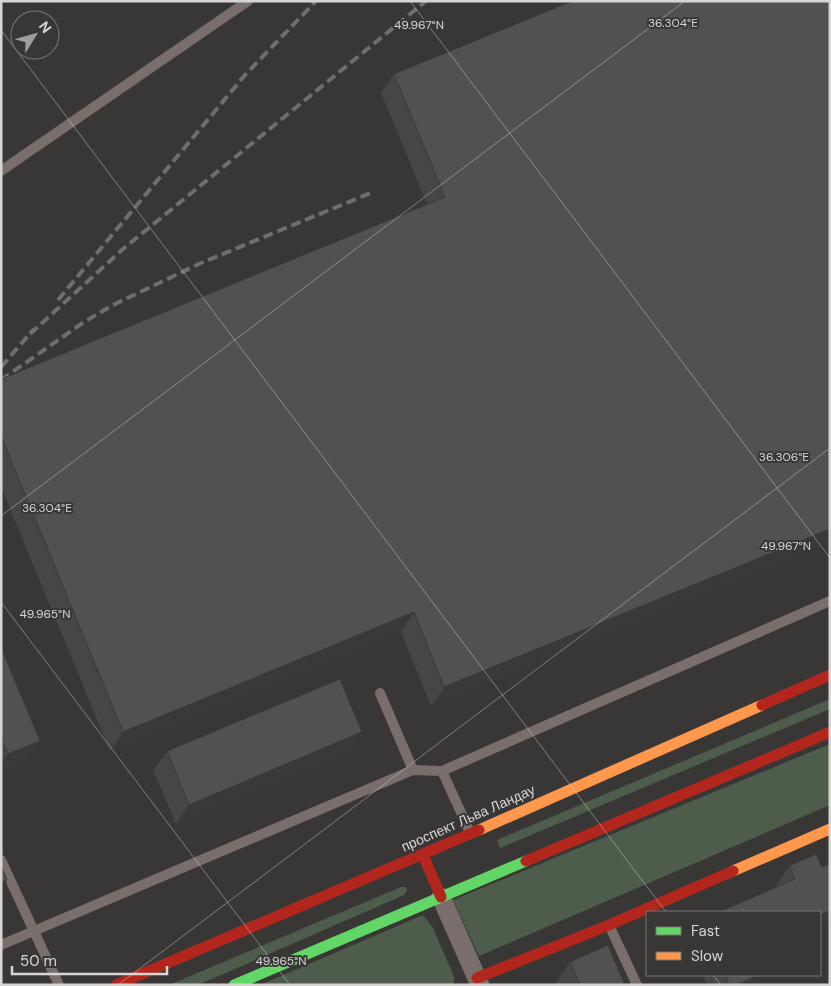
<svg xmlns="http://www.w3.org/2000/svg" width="831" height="986" font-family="'DM Sans',sans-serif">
  <rect width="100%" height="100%" fill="#383736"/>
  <g fill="#4e5d4b">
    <polygon points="830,699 830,709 500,848 497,840"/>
    <polygon points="830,744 830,805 479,956 453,900"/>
    <polygon points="401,887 406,887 407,891 404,895 221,975 198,985 169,985"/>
    <polygon points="423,915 433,928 454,977 454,985 260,985"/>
  </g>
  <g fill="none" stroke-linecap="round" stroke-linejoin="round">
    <g stroke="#796e6b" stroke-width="10">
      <polyline points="1,171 248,1"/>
      <polyline points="380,693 413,770"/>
      <polyline points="442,771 470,832"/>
      <polyline points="1,860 59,985"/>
      <polyline points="609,925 637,985"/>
      <polyline points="1,945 413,770 442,771 830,601"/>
    </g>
    <polyline stroke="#796e6b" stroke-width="19" points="441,897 480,985"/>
    <polyline stroke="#63d668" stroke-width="11" points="234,985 526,861"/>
    <g stroke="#ff974d" stroke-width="11">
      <polyline points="479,830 762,705"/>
      <polyline points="733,871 830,829"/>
    </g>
    <g stroke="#b3261e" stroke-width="11">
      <polyline points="762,705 830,675"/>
      <polyline points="423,855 441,897"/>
      <polyline points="526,861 830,732"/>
      <polyline points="477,978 609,925 733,871"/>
      <polyline points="116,985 479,830"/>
    </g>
    <g stroke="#726d6a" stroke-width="4" stroke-dasharray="10 5" stroke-linecap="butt">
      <polyline points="58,300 245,75 316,1"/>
      <polyline points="30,334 123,249 426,1"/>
      <polyline points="1,367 34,329"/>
      <polyline points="1,380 84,322 113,305 201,263 373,192"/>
    </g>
  </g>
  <g fill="#474645">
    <polygon points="394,74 830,542 431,706 401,632 110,751 1,487 1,379 427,204 381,93"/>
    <polygon points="1,647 27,760 1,771"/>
    <polygon points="167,751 349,752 176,824 153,770"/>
    <polygon points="830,864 830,924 820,928 820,912 777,887 776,886 789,866 822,867"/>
    <polygon points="570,962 625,985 554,985"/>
    <polygon points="703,975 764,975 757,985 707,985"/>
  </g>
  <g fill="#393938">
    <polygon points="830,529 830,542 431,706 444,687"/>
    <polygon points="414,612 401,632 110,751 123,732"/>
    <polygon points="362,732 349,752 176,824 189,805"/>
    <polygon points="40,741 27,760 1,771 1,763 8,754"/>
    <polygon points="7,880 1,888 1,882"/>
    <polygon points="830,911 830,924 820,928 820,915"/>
    <polygon points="759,975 764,975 757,985 736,985"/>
  </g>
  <g fill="#525150" stroke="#393938">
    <polygon points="572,1 830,1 830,529 444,687 414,612 123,732 1,436 1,379 445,197 394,74"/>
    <polygon points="1,647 40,741 8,754 1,739"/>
    <polygon points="340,679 362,732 189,805 167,751"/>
    <polygon points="816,854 822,867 830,864 830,911 820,915 820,912 719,912 795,879 789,866"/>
    <polygon points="1,866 7,880 1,882"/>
    <polygon points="608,945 625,985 580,985 570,962"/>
    <polygon points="725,975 759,975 736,985 729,985"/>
  </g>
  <path fill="none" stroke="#d8d6d5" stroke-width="1" stroke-opacity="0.45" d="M410,1L830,558M1,30L666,912M1,516L685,1M1,602L290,985M713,975L721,985M118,985L830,448"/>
  <g text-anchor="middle" stroke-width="4" stroke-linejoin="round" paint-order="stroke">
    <g font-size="14" fill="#d8d6d5" stroke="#393735">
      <text transform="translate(468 818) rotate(-24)" y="5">проспект Льва Ландау</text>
    </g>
  </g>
  <g font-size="12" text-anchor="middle" fill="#d8d6d5" stroke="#393735" stroke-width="4" stroke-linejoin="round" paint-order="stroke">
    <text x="673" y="27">36.304°E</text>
    <text x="419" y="29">49.967°N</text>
    <text x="784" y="461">36.306°E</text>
    <text x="47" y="512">36.304°E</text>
    <text x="786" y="550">49.967°N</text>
    <text x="45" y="618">49.965°N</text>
    <text x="281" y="965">49.965°N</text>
  </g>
  <rect width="831" height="986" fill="none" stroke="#d8d6d5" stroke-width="5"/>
  <rect x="646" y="911" width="175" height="65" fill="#393735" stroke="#797775"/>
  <rect x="656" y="927" width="25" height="8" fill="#63d668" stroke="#797775"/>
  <text x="691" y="936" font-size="15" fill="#d8d6d5">Fast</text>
  <rect x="656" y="952" width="25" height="8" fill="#ff974d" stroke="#797775"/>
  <text x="691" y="961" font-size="15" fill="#d8d6d5">Slow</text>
  <g transform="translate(35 35) rotate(53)"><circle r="24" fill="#393735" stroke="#797775"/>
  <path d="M0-4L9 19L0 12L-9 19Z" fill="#a09e9d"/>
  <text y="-8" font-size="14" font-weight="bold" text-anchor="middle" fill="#d8d6d5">N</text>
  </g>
  <path d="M12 966v8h155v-8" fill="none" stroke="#d8d6d5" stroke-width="2.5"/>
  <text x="20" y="966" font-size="15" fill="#d8d6d5" stroke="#393735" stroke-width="4" paint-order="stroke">50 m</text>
</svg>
